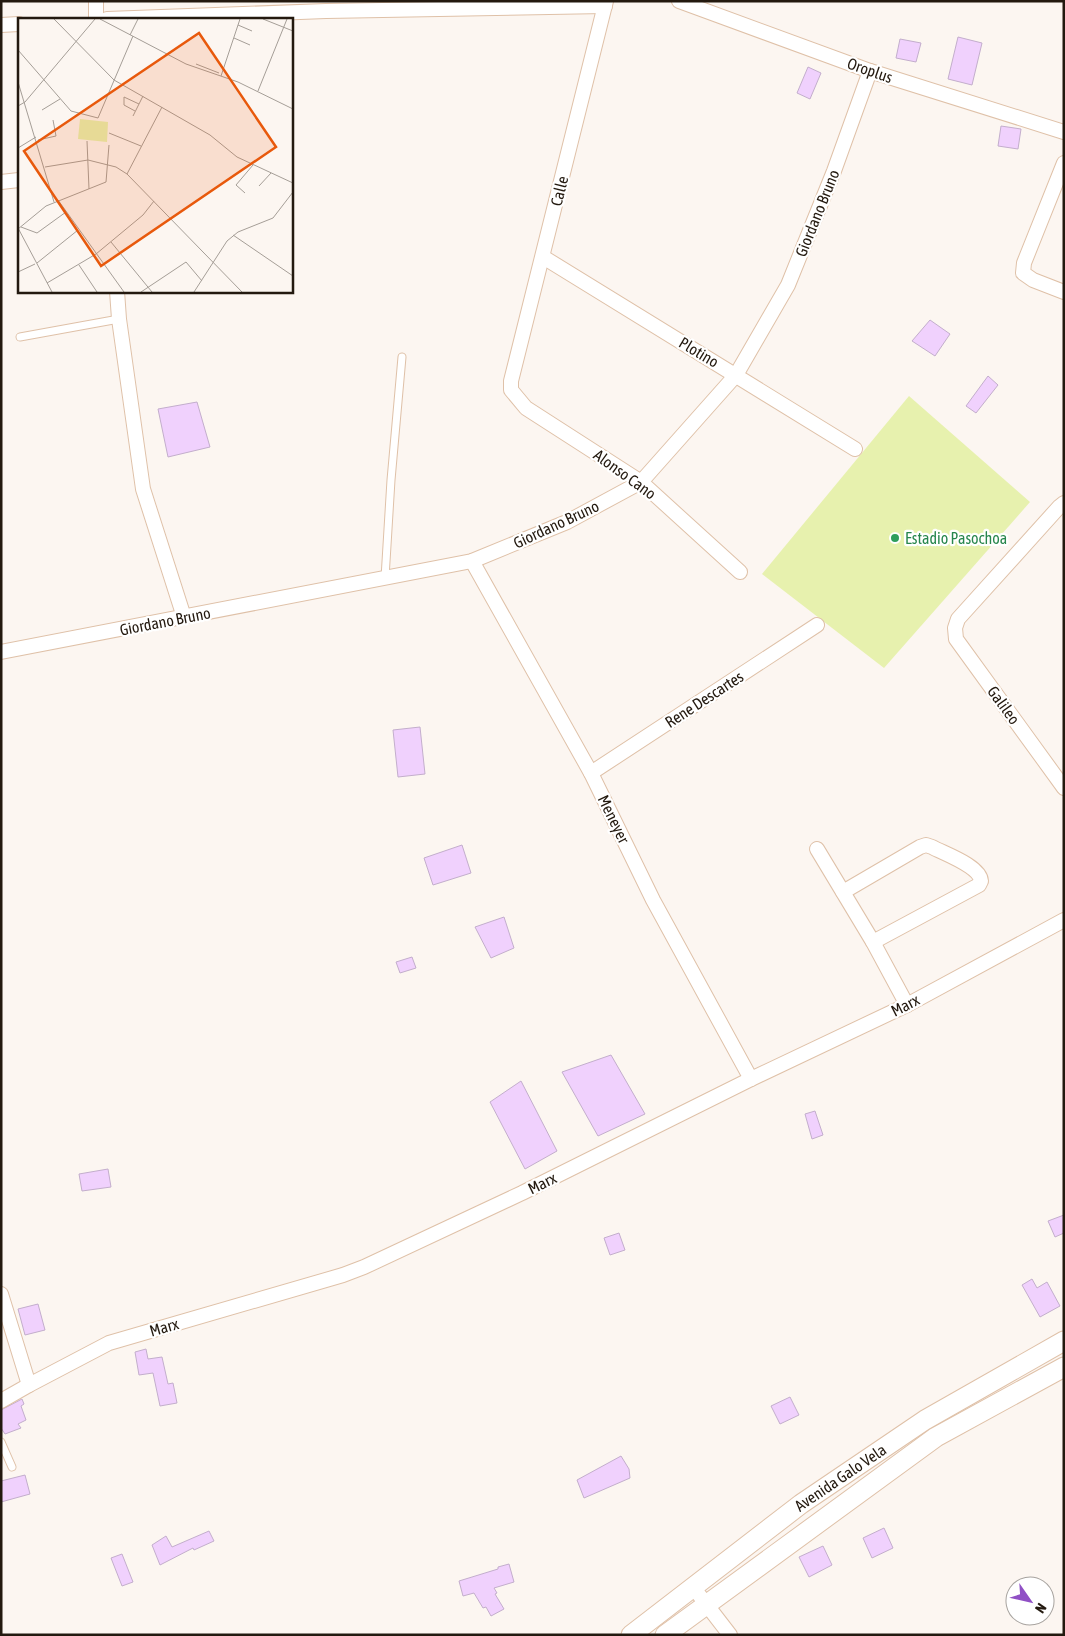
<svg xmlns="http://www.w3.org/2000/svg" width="1065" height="1636" font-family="'Asap Condensed',sans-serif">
  <rect width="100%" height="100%" fill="#fcf6f1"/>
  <polygon fill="#e7f1ae" points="909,396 1030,502 884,668 762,574"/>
  <g fill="#f0d1fd" stroke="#c3aecc">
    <polygon points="958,37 982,43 972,85 948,79"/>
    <polygon points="900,39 921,43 916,62 896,58"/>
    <polygon points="808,67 821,73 810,99 797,93"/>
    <polygon points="1001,126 1021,129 1018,149 998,146"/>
    <polygon points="930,320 950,334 935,356 912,341"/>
    <polygon points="988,376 998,385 976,413 966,406"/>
    <polygon points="197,402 210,447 168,457 158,409"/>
    <polygon points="420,727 425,774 398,777 393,730"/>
    <polygon points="462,845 471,873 433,885 424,858"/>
    <polygon points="504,917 514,948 491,958 475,927"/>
    <polygon points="412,957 416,968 400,973 396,962"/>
    <polygon points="611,1055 645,1114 598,1136 562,1072"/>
    <polygon points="521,1081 557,1151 525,1169 490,1102"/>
    <polygon points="815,1111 823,1135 812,1139 805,1114"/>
    <polygon points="108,1169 111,1187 82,1191 79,1174"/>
    <polygon points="1064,1215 1064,1233 1055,1237 1048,1221"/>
    <polygon points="619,1233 625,1250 610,1255 604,1238"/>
    <polygon points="1032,1279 1037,1288 1047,1282 1060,1306 1040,1317 1022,1285"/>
    <polygon points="38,1304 45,1330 25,1335 18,1309"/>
    <polygon points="146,1349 148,1359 162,1357 168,1384 173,1383 177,1403 160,1406 153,1373 139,1375 135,1352"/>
    <polygon points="790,1397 799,1415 780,1424 771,1406"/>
    <polygon points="22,1399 24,1404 21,1406 26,1420 18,1424 21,1428 5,1434 1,1428 1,1410"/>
    <polygon points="621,1456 629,1469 630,1478 584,1498 577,1480"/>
    <polygon points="25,1475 30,1494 1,1502 1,1481"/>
    <polygon points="884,1528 893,1548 872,1558 863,1538"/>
    <polygon points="209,1531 214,1541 194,1550 193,1548 160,1565 152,1545 166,1536 172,1547"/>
    <polygon points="823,1546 832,1565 809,1577 799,1557"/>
    <polygon points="122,1554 133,1582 122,1586 111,1558"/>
    <polygon points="509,1564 514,1582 494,1588 497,1593 495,1594 504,1609 491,1616 486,1607 483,1608 474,1593 463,1596 459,1581 498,1569 498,1567"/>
  </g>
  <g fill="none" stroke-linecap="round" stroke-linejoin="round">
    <defs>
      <g id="lane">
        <polyline points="20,337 119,319"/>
        <polyline points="385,578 391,480 402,357"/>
        <polyline points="1,1442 12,1467"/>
      </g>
      <g id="street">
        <polyline points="606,1 511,381 511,390 526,408 641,482 740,572"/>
        <polyline points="679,1 870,71 1064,132"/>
        <polyline points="96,19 96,1"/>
        <polyline points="107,19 326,11 605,6"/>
        <polyline points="1,25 19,24"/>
        <polyline points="1064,163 1024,263 1023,273 1033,280 1064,292"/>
        <polyline points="1,182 19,180"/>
        <polyline points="543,257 855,449"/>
        <polyline points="117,291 119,319 143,489 184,617"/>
        <polyline points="1064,503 1059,507 958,619 955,628 956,639 1064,788"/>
        <polyline points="472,561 591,773 653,900 751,1079"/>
        <polyline points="1,652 472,561 567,522 641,482 736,375 788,285 834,171 870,71"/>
        <polyline points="591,773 817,625"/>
        <polyline points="817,849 873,942 907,1005"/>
        <path d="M843,892L920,847L926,845L932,847C945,854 980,866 981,881L979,885L873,942"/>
        <polyline points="1,1294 29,1385"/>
        <polyline points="1,1401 29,1385 109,1343 343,1275 364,1267 522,1193 751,1079 907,1005 1064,920"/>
        <polyline points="693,1587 730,1635"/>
      </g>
      <g id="secondary">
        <path id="s1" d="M631,1635L801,1504L925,1420L1064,1341"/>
        <polyline points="665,1635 936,1437 1064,1367"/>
      </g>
    </defs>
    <use href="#lane" stroke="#dfc1a8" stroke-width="9"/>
    <use href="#street" stroke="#dfc1a8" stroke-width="16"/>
    <use href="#secondary" stroke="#dfc1a8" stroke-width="21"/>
    <use href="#lane" stroke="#fff" stroke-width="7"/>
    <use href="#street" stroke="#fff" stroke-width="14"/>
    <use href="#secondary" stroke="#fff" stroke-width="19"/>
  </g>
  <circle fill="#2e9e5b" stroke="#fff" stroke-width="2" cx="895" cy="538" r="5"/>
  <g text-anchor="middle" stroke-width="4.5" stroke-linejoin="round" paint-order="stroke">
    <g font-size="16" fill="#23190f" stroke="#fff">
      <text transform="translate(870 70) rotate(19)" y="6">Oroplus</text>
      <text transform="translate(559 191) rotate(-76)" y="6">Calle</text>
      <text transform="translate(817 213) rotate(-68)" y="6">Giordano Bruno</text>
      <text transform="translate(699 352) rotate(31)" y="6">Plotino</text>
      <text transform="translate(625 474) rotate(36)" y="6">Alonso Cano</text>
      <text transform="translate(556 524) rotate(-25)" y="6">Giordano Bruno</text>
      <text transform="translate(165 621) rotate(-11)" y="6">Giordano Bruno</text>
      <text transform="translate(704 699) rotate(-33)" y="6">Rene Descartes</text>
      <text transform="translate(1004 705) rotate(54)" y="6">Galileo</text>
      <text transform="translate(614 819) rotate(64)" y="6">Meneyer</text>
      <text transform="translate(905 1005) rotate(-27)" y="6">Marx</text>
      <text transform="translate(542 1183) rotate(-26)" y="6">Marx</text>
      <text transform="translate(164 1327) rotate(-16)" y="6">Marx</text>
      <text dy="6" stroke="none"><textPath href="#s1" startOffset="262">Avenida Galo Vela</textPath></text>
    </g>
    <g font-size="16" fill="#27864d" stroke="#fff" text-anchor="start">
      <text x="905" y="544">Estadio Pasochoa</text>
    </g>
  </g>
  <g transform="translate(18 18)">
    <rect width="275" height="275" fill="#fcf6f1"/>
    <path d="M62,101L90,104L89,124L60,121Z" fill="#e7f1ae"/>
    <path fill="none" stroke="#a59e97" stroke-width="1" d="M36,1L96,62L192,117L219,139L275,165M82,1L168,46L220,64L275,91M245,1L275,13M220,7L234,13M112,17L120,1M216,20L232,27M0,32L53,93L80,100L115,18M178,46L201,55M203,58L222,1M0,64L36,184M240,73L269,1M0,88L7,84L77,1M24,92L42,81M117,93L106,87V79L121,86M115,98L125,78M91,115L123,128M20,122L38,118L35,102M69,123L71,171M0,130L18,119M27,149L70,142L98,149L109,156L224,274M109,156L144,89M241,168L253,155M227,175L218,167L235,147M40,182L106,274M3,209L19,215L48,194M0,210L34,274M0,211L28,188L88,164L91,127M215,217L275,258M93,224L134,274M19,245L60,212M61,247L79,274M0,254L17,246M29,265L78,236L125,197L136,183M123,274L168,244L184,263M176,274L209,223L220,214L255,200L275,174"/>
    <path fill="#e8590c" fill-opacity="0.15" stroke="#e8590c" stroke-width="2.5" d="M181,15L258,129L83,248L6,133Z"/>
    <rect width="275" height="275" fill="none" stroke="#23190f" stroke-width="2.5"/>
  </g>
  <rect width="1065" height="1636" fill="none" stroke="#23190f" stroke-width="5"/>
  <g transform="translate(1030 1601) rotate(124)"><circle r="24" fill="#ffffff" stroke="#a7a39f"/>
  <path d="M0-4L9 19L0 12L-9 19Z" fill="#9050c5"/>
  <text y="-8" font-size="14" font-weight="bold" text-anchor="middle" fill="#23190f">N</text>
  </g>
</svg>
